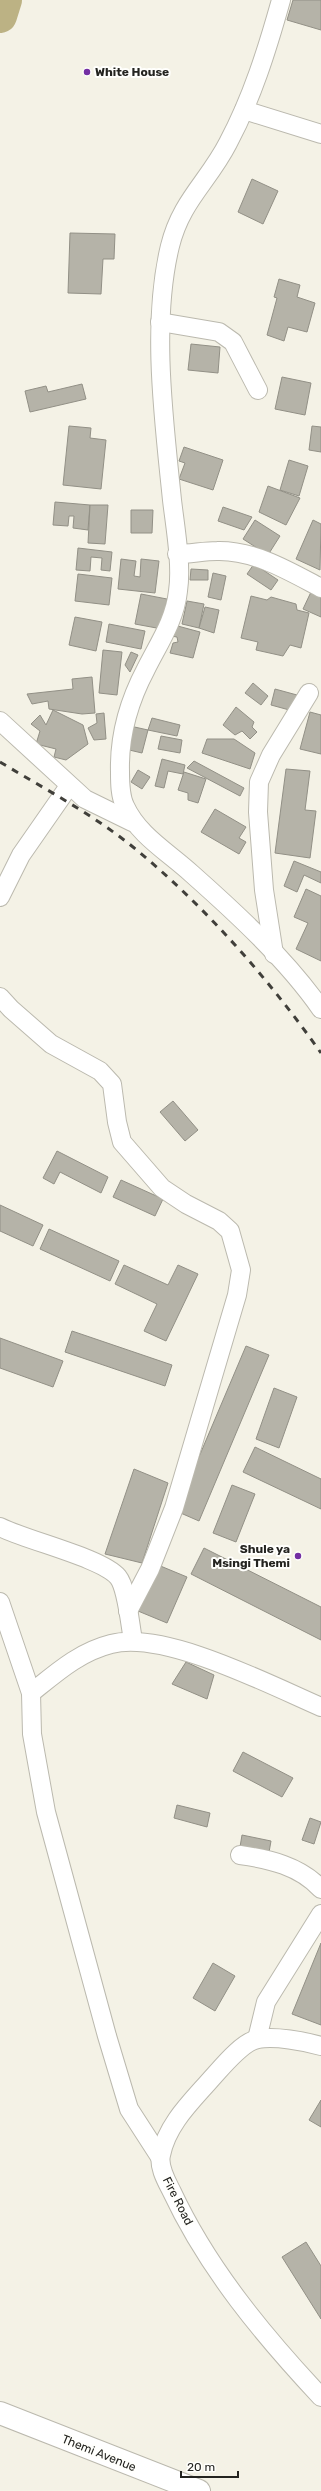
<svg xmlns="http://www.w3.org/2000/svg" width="321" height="2491" font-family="Rubik,sans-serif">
  <rect width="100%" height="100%" fill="#f4f2e6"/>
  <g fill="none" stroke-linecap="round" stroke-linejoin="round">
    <polyline stroke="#bcb284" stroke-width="34" points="0,16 5,0"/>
  </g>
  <g fill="#b5b3a8" stroke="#929086">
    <polygon points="293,0 321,0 321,30 287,20"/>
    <polygon points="252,179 278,191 263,224 238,212"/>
    <polygon points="70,233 115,234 114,259 103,259 101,294 68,293"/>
    <polygon points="279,279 300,285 297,297 315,303 307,332 288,327 284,341 267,335 277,298 274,297"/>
    <polygon points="191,344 220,347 218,373 188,370"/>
    <polygon points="282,377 311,383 305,415 275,409"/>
    <polygon points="82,384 86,399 30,412 25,391 46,386 48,392"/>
    <polygon points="69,426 91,428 90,438 106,440 101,489 63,485"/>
    <polygon points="312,426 321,427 321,452 309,450"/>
    <polygon points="184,447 223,460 213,490 179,479 185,463 179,461"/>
    <polygon points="289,460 308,466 299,496 280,490"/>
    <polygon points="268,486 300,498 286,525 259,512"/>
    <polygon points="55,502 90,505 88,530 73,528 74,516 69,516 68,526 53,525"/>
    <polygon points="90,505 108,505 105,544 88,543"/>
    <polygon points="223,507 252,517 244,530 218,521"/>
    <polygon points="131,510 153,510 152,533 131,533"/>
    <polygon points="255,520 280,536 268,555 243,539"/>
    <polygon points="313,520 321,524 320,570 296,559"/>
    <polygon points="78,548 112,552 110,571 101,570 102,558 91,557 90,571 76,570"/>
    <polygon points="121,559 136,561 134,576 140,577 141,559 159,561 155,593 118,589"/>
    <polygon points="254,564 278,580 271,590 247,574"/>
    <polygon points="191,569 208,570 208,580 190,580"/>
    <polygon points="213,573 226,576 221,600 208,597"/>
    <polygon points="78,574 112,578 109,605 75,601"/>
    <polygon points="311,592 321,597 321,617 303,609"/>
    <polygon points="141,594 167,599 162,629 135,624"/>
    <polygon points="251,596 267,600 271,597 296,604 297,610 309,613 301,648 290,645 283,656 256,650 258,642 241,638"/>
    <polygon points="187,601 204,604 199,628 182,624"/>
    <polygon points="205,607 219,610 214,633 199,628"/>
    <polygon points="75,617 102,622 96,651 69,645"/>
    <polygon points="109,624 145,631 141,649 106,642"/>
    <polygon points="174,625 200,632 193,658 170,653 173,643 178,642 177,637 171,636"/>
    <polygon points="103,650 122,652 117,695 99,693"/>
    <polygon points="131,652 138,655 130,672 125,665"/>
    <polygon points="92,677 95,713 82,714 49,709 48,701 32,704 27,694 73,689 72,679"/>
    <polygon points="253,683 268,696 261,705 245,693"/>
    <polygon points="275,689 297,695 293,711 271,705"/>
    <polygon points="236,707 254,722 252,727 257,732 250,739 242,731 235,735 223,725"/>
    <polygon points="53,710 83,725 88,744 66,760 54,757 56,749 36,744 40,731 31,724 40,715 46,725"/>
    <polygon points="310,712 321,715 321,754 300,749"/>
    <polygon points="104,713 106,739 94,740 88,728 97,723 96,714"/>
    <polygon points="152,718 180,725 177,736 148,730"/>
    <polygon points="130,726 148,730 142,753 125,749"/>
    <polygon points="161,736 182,740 180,753 158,749"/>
    <polygon points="207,739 234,739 255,753 250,769 202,753"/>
    <polygon points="162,759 185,765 183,774 168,771 164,788 155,786"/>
    <polygon points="194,761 244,788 240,796 187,768"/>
    <polygon points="286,769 310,771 305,810 316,811 310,858 275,853"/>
    <polygon points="138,770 150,777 142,789 131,782"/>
    <polygon points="184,772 206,779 198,803 188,800 188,793 178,790"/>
    <polygon points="215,809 246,827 239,838 246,842 239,854 201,832"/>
    <polygon points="294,861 321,872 321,883 304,875 297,892 284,886"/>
    <polygon points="306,889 321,896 321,961 296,949 308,923 294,917"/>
    <polygon points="173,1101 198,1130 185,1141 160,1112"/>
    <polygon points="57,1151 108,1177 101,1193 60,1172 54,1184 43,1178"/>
    <polygon points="121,1180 163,1199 155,1216 113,1197"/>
    <polygon points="0,1205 43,1225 33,1246 0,1231"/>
    <polygon points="49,1229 119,1261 110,1281 40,1249"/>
    <polygon points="124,1265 168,1285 178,1265 198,1274 166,1341 144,1331 157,1304 115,1284"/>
    <polygon points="72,1331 172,1365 165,1386 65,1352"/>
    <polygon points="0,1338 63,1361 53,1387 0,1368"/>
    <polygon points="246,1346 269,1355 199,1521 176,1511"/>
    <polygon points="274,1388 297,1397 279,1448 256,1439"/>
    <polygon points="255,1447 321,1479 321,1509 243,1472"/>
    <polygon points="134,1469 168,1483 142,1563 105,1554"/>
    <polygon points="232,1485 255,1494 236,1542 213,1533"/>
    <polygon points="204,1548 321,1607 321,1640 191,1574"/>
    <polygon points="158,1565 187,1577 167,1623 138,1611"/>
    <polygon points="186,1662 214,1675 207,1699 172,1684"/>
    <polygon points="243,1752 293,1778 282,1797 233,1771"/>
    <polygon points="177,1805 210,1813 207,1827 174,1818"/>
    <polygon points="310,1818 321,1822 314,1844 302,1840"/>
    <polygon points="242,1835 271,1841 268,1858 239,1853"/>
    <polygon points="321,1943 321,2025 292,2014"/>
    <polygon points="213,1963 235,1976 215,2011 193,1998"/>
    <polygon points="321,2100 321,2127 309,2120"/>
    <polygon points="306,2242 321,2266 321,2319 282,2257"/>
  </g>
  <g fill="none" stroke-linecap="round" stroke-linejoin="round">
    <defs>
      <g id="minor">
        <path d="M281,0C267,50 252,98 228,143C208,182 181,201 170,246C151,324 164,421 172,500C175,526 182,565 178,591C175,620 159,643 146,669C129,701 119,736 120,772C120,783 120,796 125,806C138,835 168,852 192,874C236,913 287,960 321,1009"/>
        <polyline points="244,110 321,134"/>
        <polyline points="160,322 219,332 233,342 258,390"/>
        <path d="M177,554C190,554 204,551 217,551C254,550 289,571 321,588"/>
        <polyline points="0,721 85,799 132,822"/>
        <polyline points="0,897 21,855 69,786"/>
        <polyline points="274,954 264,890 258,812 259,782 271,755 309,693"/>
        <polyline points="0,997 11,1009 51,1044 100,1071 112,1084 117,1122 122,1142 162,1188 186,1204 219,1221 230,1231 241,1270 237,1295 174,1508 150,1569 128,1611"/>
        <path d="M0,1527C28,1541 102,1558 118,1577C127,1588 130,1625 133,1640"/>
        <polyline points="0,1602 31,1693 32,1734 46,1812 107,2036 129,2109 160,2157"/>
        <path d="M31,1693C56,1673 79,1652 111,1644C164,1630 270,1685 321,1707"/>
        <path d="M240,1855C269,1859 300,1866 321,1889"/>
        <polyline points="257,2039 266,2002 321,1914"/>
        <path d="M321,2046C304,2041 275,2036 258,2039C243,2041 222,2067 212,2078C192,2101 167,2124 161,2155C158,2167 167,2182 172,2192C208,2269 264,2336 321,2397"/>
      </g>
      <polyline id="tertiary" points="0,2413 199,2491"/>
    </defs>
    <use href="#minor" stroke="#bbb9ae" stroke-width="20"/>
    <use href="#tertiary" stroke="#bbb9ae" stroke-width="24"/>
    <use href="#minor" stroke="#fff" stroke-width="18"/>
    <use href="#tertiary" stroke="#fff" stroke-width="22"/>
    <path stroke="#403f3a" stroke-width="3" stroke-dasharray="7 7" stroke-linecap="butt" d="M0,762C45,789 92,814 133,847C205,906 268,978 321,1053"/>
  </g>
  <g fill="#732fa3" stroke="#fffffc" stroke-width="1.5">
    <circle cx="87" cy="72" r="4"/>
    <circle cx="298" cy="1556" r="4"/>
  </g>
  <g text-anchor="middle" stroke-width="4" stroke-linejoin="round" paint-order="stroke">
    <g font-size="12" font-weight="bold" fill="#242420" stroke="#fffffc" text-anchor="start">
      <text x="95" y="76">White House</text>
      <text x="290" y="1553" text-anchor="end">Shule ya<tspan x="290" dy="14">Msingi Themi</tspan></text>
    </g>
    <g font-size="12" fill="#242420" stroke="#fffffc">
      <text transform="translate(178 2201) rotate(63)" y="4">Fire Road</text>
      <text transform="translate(99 2453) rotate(22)" y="4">Themi Avenue</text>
    </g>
  </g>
  <path d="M181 2471v6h57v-6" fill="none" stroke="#242420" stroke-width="2"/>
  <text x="187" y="2471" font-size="12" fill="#242420" stroke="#fffffc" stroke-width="3" paint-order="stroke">20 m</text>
</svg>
